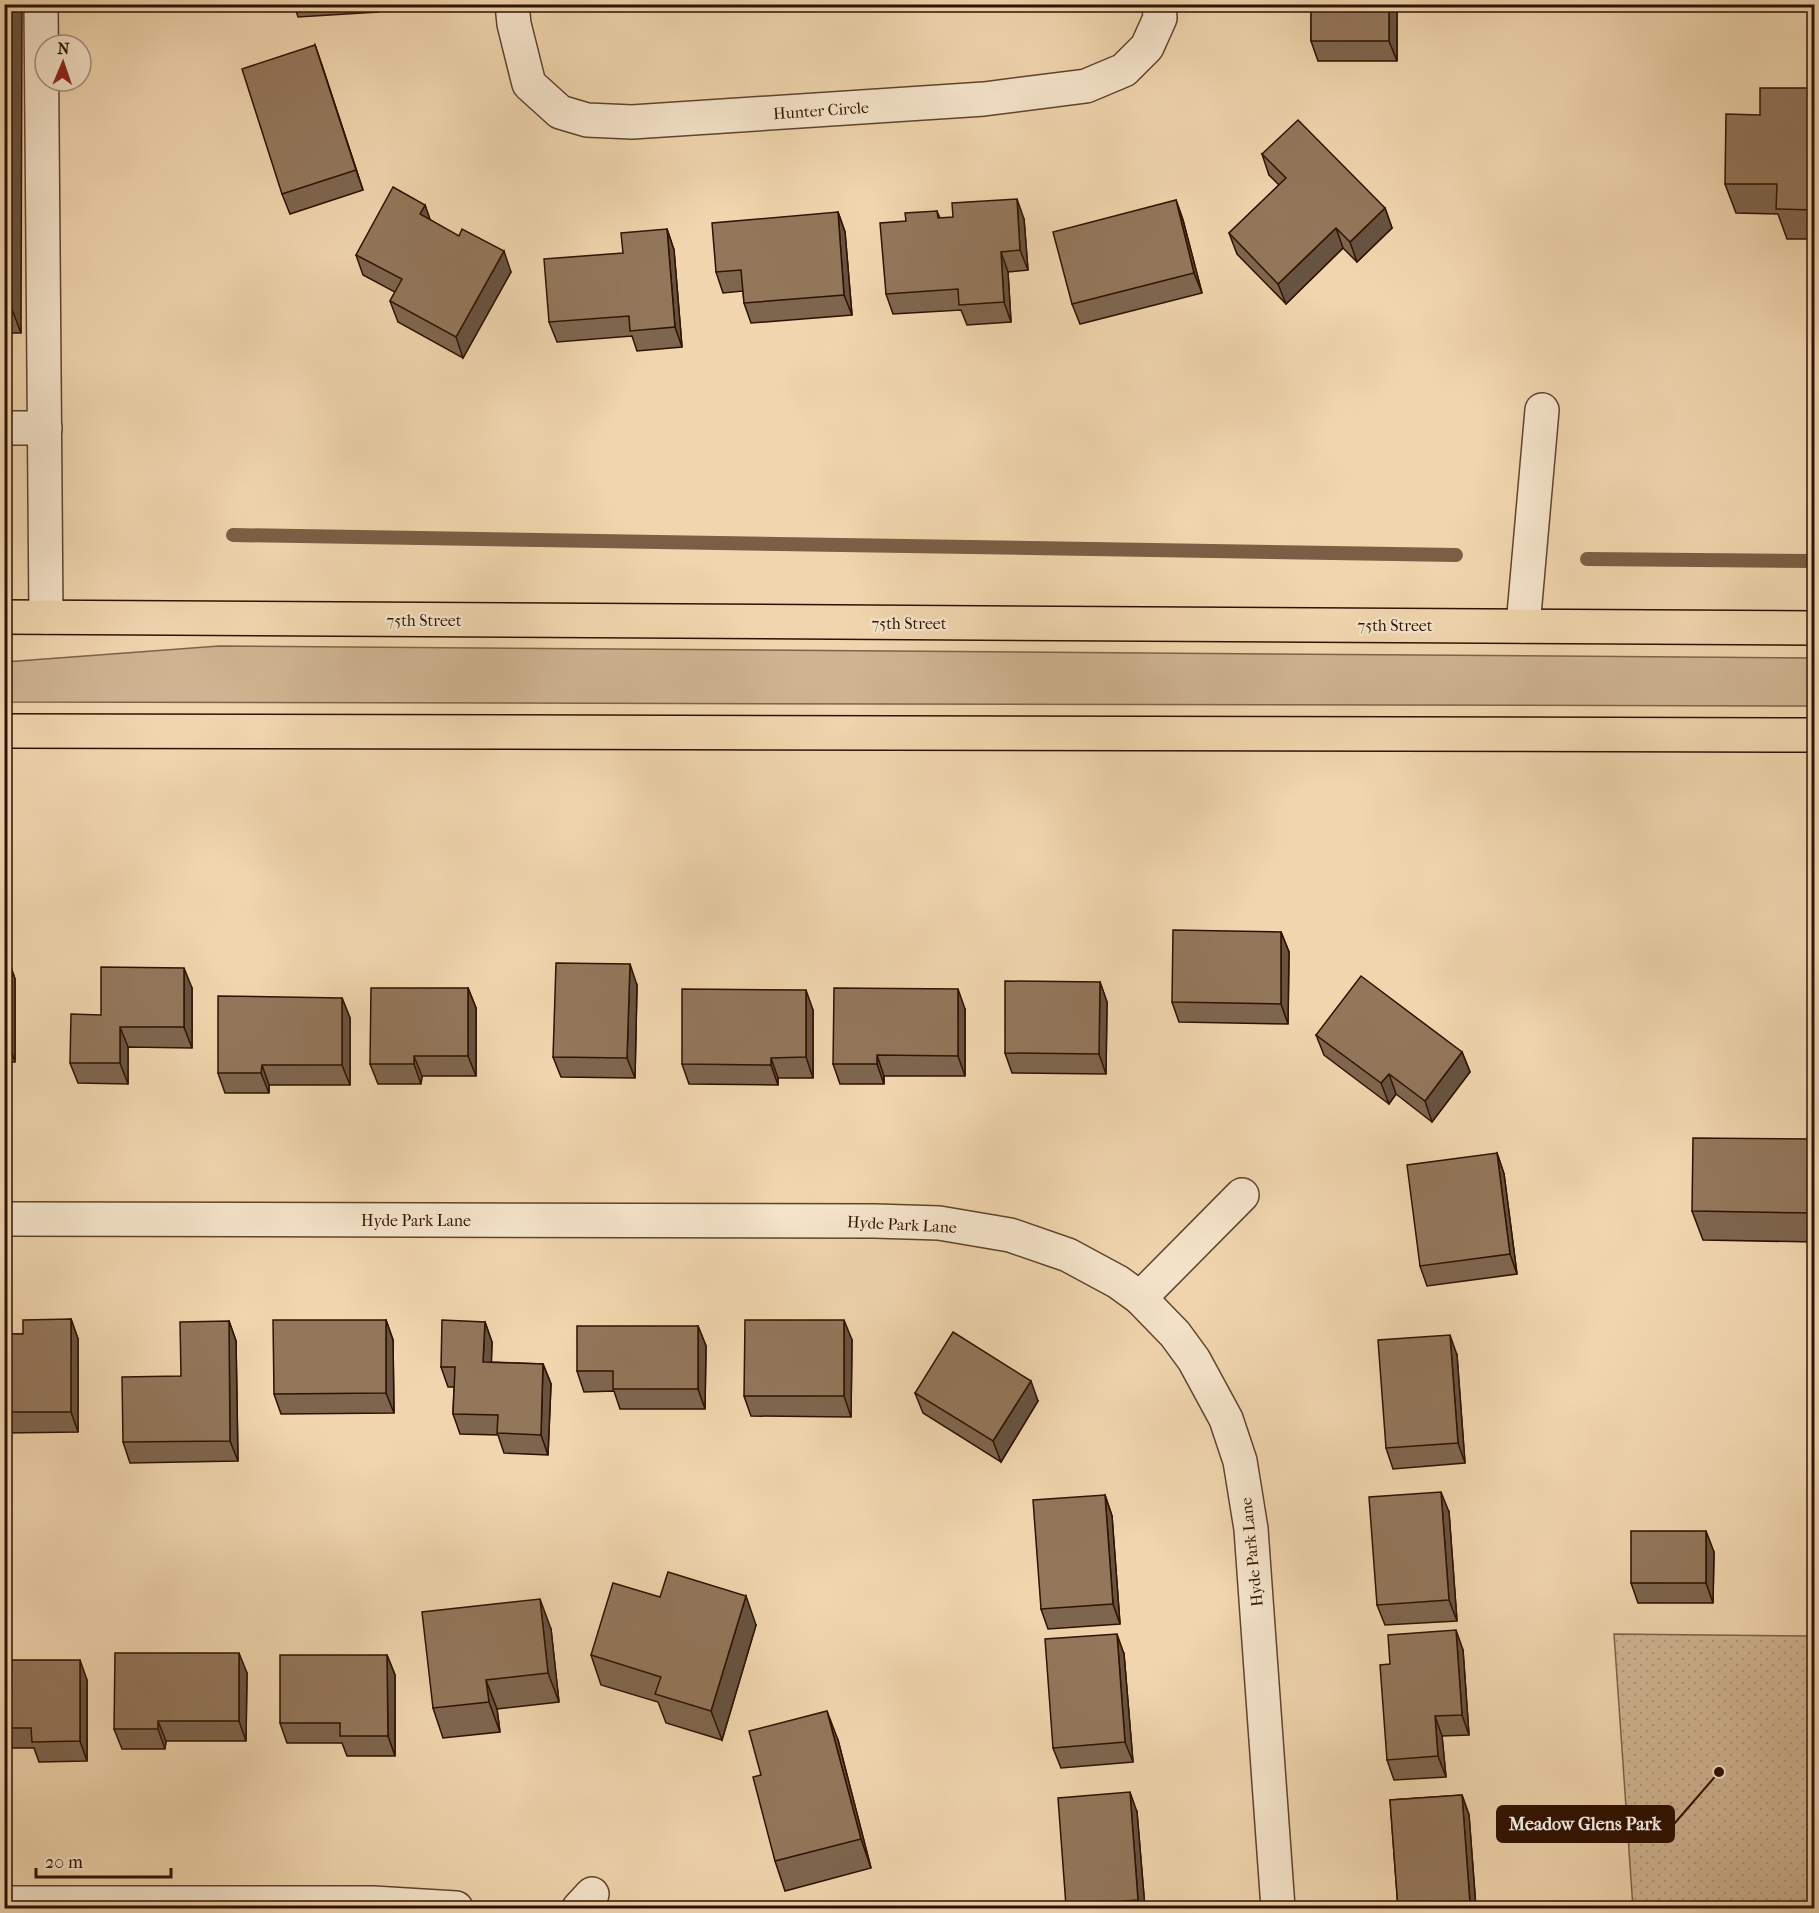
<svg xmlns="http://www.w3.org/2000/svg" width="1819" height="1913" font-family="'IM FELL French Canon',serif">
  <defs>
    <pattern id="park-dots" width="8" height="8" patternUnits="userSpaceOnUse" patternTransform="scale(1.5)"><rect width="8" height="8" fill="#cfb491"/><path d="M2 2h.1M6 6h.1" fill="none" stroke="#b29a7b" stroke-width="1.8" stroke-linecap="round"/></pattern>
  </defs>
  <rect width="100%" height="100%" fill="#f0d5ae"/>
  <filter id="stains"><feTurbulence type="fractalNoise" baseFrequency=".00333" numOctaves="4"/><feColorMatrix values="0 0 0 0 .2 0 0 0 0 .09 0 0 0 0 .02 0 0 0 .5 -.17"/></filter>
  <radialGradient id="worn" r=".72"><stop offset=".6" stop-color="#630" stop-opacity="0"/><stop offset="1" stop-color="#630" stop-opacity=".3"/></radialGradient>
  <polygon fill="#cfb491" stroke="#7f6349" stroke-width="1.5" points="219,646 1814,658 1814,706 5,702 5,662"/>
  <polygon fill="url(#park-dots)" stroke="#7f6349" stroke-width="1.5" points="1614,1634 1814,1636 1814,1908 1633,1908"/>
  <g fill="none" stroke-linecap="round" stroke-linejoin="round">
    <g stroke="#7b5f45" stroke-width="14">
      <polyline points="233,535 1456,555"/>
      <polyline points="1587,559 1814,561"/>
    </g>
    <defs>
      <g id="minor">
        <polyline points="41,4 46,617"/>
        <polyline points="512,4 514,24 529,84 560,112 587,120 632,122 984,99 1086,86 1124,70 1147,47 1160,18 1159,4"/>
        <polyline points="4,428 45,428"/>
        <polyline points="1523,626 1542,410"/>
        <polyline points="4,1219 875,1221 939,1223 1010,1235 1068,1255 1118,1282 1140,1298 1175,1334 1194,1360 1226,1419 1240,1461 1251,1529 1278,1908"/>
        <polyline points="1140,1298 1242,1195"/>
        <polyline points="4,1903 373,1903 456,1908"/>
        <polyline points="579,1908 592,1894"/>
      </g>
      <g id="major">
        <polyline points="4,617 1814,628"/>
        <polyline points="4,731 1814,735"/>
      </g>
    </defs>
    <use href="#minor" stroke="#5f432c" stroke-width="36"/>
    <use href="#major" stroke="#2f1201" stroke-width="36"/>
    <use href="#minor" stroke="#f5e4ca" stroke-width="33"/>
    <use href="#major" stroke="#f0d5ae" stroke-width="33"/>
  </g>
  <g fill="#7e664e" stroke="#2f1201" stroke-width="1.5">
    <polygon points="4,4 21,333 4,333"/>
    <polygon points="294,4 378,4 378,12 298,17"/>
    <polygon points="1311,4 1410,4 1410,10 1397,10 1397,61 1318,61 1311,41"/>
    <polygon points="315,45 363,190 290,214 282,194"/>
    <polygon points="1815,88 1815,239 1787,239 1778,214 1736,213 1725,184 1760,115"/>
    <polygon points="1262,154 1385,208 1392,228 1357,262 1343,248 1286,304 1237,254 1229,233 1279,185 1269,175"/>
    <polygon points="1176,200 1183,220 1202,293 1080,324 1072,304"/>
    <polygon points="425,205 430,220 511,272 463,358 398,322 390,301 395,292 363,275 356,255"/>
    <polygon points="937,211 940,218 1024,219 1028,270 1008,272 1011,322 967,325 961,310 893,314 886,294 906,221"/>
    <polygon points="838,212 845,232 852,315 751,323 744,303 743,291 723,293 716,272"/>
    <polygon points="667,229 674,250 682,347 637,351 632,336 557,342 549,322 623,253"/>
    <polygon points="1281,932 1289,952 1288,1024 1179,1022 1172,1002"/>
    <polygon points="4,959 8,959 15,979 15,1062 4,1062"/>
    <polygon points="1100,982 1107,1002 1106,1074 1012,1073 1005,1053"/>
    <polygon points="637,985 635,1078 561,1077 553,1057"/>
    <polygon points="192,988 192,1048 128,1047 128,1084 78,1083 70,1063 101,1015"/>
    <polygon points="468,988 476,1008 476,1076 422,1076 421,1084 378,1084 370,1064"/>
    <polygon points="342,998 350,1018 350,1085 269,1085 269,1093 225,1093 218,1073"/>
    <polygon points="965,1009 965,1076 884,1076 884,1084 840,1084 833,1064"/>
    <polygon points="813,1010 813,1078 778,1078 778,1085 689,1084 682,1064"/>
    <polygon points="1316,1035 1462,1052 1470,1072 1432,1122 1396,1094 1389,1104 1324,1055"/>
    <polygon points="1815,1139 1815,1242 1703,1240 1692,1211"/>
    <polygon points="1497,1153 1504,1174 1517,1274 1427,1286 1420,1266"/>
    <polygon points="71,1319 78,1339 78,1432 4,1433 4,1334 23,1334"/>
    <polygon points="386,1320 393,1340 394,1413 281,1414 274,1394"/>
    <polygon points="229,1321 236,1341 238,1461 130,1463 123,1442"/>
    <polygon points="485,1322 492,1342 491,1362 543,1364 551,1384 548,1455 504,1453 498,1435 460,1434 453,1414 454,1387 448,1387 441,1367"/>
    <polygon points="698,1326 706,1346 705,1409 620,1409 614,1391 584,1392 577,1371"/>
    <polygon points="852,1340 851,1417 751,1416 744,1396"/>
    <polygon points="1457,1355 1465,1463 1393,1469 1386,1448"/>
    <polygon points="915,1393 1038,1401 1001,1462 923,1413"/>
    <polygon points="1105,1495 1112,1516 1120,1624 1048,1629 1041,1609"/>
    <polygon points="1449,1512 1457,1621 1385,1625 1377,1605"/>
    <polygon points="1714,1552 1713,1603 1638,1603 1631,1583"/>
    <polygon points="756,1625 722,1740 666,1723 658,1702 601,1685 591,1655"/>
    <polygon points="551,1629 559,1702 497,1709 500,1732 443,1738 433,1708"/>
    <polygon points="1463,1650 1469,1735 1442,1736 1446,1777 1394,1780 1387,1760 1390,1664"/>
    <polygon points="1124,1654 1133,1762 1061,1768 1053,1748"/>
    <polygon points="387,1655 395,1675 395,1756 347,1756 342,1743 287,1743 280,1723"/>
    <polygon points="4,1660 87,1680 87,1761 39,1762 34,1748 4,1748"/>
    <polygon points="247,1673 246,1741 166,1741 165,1749 122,1749 114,1729"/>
    <polygon points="838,1740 871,1868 785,1891 775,1861 761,1775"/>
    <polygon points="1462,1795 1469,1815 1476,1908 1398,1908 1390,1800"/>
    <polygon points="1137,1812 1145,1908 1067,1908 1066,1906"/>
  </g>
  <g fill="#675340" stroke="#2f1201" stroke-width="1.5">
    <polygon points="11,4 22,4 21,333 10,304"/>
    <polygon points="1389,4 1395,4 1397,10 1397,61 1389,41"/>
    <polygon points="315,45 322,65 363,190 356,170"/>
    <polygon points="1017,199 1024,219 1028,270 1020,250"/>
    <polygon points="1176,200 1183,220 1202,293 1194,273"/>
    <polygon points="425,205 432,225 420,214"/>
    <polygon points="1385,208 1392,228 1357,262 1350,242"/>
    <polygon points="838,212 845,232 852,315 844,295"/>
    <polygon points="1336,228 1343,248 1286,304 1278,284"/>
    <polygon points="667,229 674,250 682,347 675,327"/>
    <polygon points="504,251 511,272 463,358 456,337"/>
    <polygon points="1001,252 1008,272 1011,322 1004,302"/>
    <polygon points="1281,932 1289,952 1288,1024 1281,1004"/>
    <polygon points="8,959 15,979 15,1062 8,1041"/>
    <polygon points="630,964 637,985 635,1078 627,1058"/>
    <polygon points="184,968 192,988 192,1048 184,1027"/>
    <polygon points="1100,982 1107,1002 1106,1074 1099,1054"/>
    <polygon points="468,988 476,1008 476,1076 468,1056"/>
    <polygon points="958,989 965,1009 965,1076 958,1056"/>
    <polygon points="806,990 813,1010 813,1078 806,1057"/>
    <polygon points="342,998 350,1018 350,1085 342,1065"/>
    <polygon points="120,1027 128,1047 128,1084 120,1063"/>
    <polygon points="1462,1052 1470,1072 1432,1122 1425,1101"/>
    <polygon points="877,1055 884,1076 884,1084 877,1064"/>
    <polygon points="414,1056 422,1076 421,1084 414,1064"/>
    <polygon points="771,1058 778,1078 778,1085 771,1065"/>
    <polygon points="262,1065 269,1085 269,1093 261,1073"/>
    <polygon points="1389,1074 1396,1094 1389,1104 1381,1083"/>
    <polygon points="1497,1153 1504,1174 1517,1274 1510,1254"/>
    <polygon points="71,1319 78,1339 78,1432 71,1412"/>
    <polygon points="386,1320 393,1340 394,1413 386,1393"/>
    <polygon points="844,1320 852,1340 851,1417 844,1396"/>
    <polygon points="229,1321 236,1341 238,1461 230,1441"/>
    <polygon points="485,1322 492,1342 491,1382 483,1362"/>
    <polygon points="698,1326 706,1346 705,1409 698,1389"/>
    <polygon points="1450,1335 1457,1355 1465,1463 1458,1443"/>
    <polygon points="543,1364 551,1384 548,1455 541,1435"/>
    <polygon points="1031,1381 1038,1401 1001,1462 993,1441"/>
    <polygon points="1441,1492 1449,1512 1457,1621 1449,1600"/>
    <polygon points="1105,1495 1112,1516 1120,1624 1113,1604"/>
    <polygon points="1706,1531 1714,1552 1713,1603 1706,1583"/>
    <polygon points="746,1596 756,1625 722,1740 711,1711"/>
    <polygon points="540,1599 551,1629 559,1702 548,1673"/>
    <polygon points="1456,1630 1463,1650 1469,1735 1462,1715"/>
    <polygon points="1117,1634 1124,1654 1133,1762 1125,1742"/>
    <polygon points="239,1653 247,1673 246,1741 239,1721"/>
    <polygon points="387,1655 395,1675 395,1756 388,1736"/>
    <polygon points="80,1660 87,1680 87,1761 80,1741"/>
    <polygon points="486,1680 497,1709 500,1732 489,1702"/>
    <polygon points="827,1711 838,1740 871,1868 861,1839"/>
    <polygon points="1435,1716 1442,1736 1446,1777 1438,1756"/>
    <polygon points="158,1721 166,1741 165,1749 158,1729"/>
    <polygon points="1130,1792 1137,1812 1145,1908 1141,1908 1138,1900"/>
    <polygon points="1462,1795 1469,1815 1476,1908 1472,1908 1470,1903"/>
  </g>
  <g fill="#93775b" stroke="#2f1201" stroke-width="1.5">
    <polygon points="4,4 11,4 10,304 4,304"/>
    <rect x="1311" y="4" width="78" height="37"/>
    <polygon points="315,45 356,170 282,194 242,69"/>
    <polygon points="1760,88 1815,88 1815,210 1776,209 1777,184 1725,184 1726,114 1760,115"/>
    <polygon points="1298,120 1385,208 1350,242 1336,228 1278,284 1229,233 1286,178 1262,154"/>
    <polygon points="393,187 425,205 420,214 459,236 462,229 504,251 456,337 390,301 402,279 356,255"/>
    <polygon points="1017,199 1020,250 1001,252 1004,302 959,305 958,289 886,294 880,223 906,221 905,213 937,211 938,218 953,217 952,203"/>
    <polygon points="1176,200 1194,273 1072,304 1053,232"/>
    <polygon points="838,212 844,295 744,303 741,270 716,272 712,223"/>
    <polygon points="667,229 675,327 630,331 629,316 549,322 544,259 623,253 621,233"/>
    <polygon points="1173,930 1281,932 1281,1004 1172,1002"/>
    <rect x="4" y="959" width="4" height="82"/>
    <polygon points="556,963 630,964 627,1058 553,1057"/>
    <polygon points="101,967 184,968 184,1027 120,1027 120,1063 70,1063 71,1014 101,1015"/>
    <polygon points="1361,976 1462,1052 1425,1101 1389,1074 1381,1083 1316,1035"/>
    <polygon points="1005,981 1100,982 1099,1054 1005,1053"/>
    <polygon points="371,988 468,988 468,1056 414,1056 414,1064 370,1064"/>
    <polygon points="834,988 958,989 958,1056 877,1055 877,1064 833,1064"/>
    <polygon points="682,989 806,990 806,1057 771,1058 771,1065 682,1064"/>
    <polygon points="218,996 342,998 342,1065 262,1065 261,1073 218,1073"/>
    <polygon points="1693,1138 1815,1139 1815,1213 1692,1211"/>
    <polygon points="1497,1153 1510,1254 1420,1266 1407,1165"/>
    <polygon points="71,1319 71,1412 4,1412 4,1334 23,1334 23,1320"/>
    <polygon points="273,1320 386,1320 386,1393 274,1394"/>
    <polygon points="442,1320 485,1322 483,1362 543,1364 541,1435 497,1433 498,1415 453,1414 455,1367 441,1367"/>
    <polygon points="745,1320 844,1320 844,1396 744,1396"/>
    <polygon points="229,1321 230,1441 123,1442 122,1377 181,1376 180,1322"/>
    <polygon points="577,1326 698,1326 698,1389 613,1389 613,1371 577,1371"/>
    <polygon points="953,1332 1031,1381 993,1441 915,1393"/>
    <polygon points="1450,1335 1458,1443 1386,1448 1378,1340"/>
    <polygon points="1441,1492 1449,1600 1377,1605 1369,1497"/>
    <polygon points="1105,1495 1113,1604 1041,1609 1033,1500"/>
    <rect x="1631" y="1531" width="75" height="52"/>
    <polygon points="668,1572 746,1596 711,1711 655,1694 661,1677 591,1655 613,1583 660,1597"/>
    <polygon points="540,1599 548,1673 486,1680 489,1702 433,1708 422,1612"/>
    <polygon points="1456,1630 1462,1715 1435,1716 1438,1756 1387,1760 1380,1665 1390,1664 1388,1635"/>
    <polygon points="1117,1634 1125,1742 1053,1748 1045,1639"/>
    <polygon points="115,1653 239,1653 239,1721 158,1721 158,1729 114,1729"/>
    <polygon points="280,1655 387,1655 388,1736 340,1736 340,1723 280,1723"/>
    <polygon points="4,1660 80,1660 80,1741 32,1742 31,1728 4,1728"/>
    <polygon points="827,1711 861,1839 775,1861 753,1777 761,1775 749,1731"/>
    <polygon points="1130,1792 1138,1900 1066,1906 1058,1798"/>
    <polygon points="1462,1795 1470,1903 1398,1908 1390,1800"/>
  </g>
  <g text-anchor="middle" stroke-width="4.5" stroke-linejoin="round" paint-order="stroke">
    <g font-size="16" fill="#2f1201" stroke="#f5e4ca">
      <text transform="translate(821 110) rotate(-4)" y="6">Hunter Circle</text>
      <text x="424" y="626">75th Street</text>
      <text x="909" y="629">75th Street</text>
      <text x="1395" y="631">75th Street</text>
      <text x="416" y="1226">Hyde Park Lane</text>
      <text transform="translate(902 1224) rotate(3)" y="6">Hyde Park Lane</text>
      <text transform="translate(1251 1552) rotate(-96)" y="6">Hyde Park Lane</text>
    </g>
  </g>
  <path fill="none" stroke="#2f1201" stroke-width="2" d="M1719 1772L1674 1824"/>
  <circle fill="#2f1201" stroke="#f5e4ca" stroke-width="2" cx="1719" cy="1772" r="6"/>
  <rect fill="#2f1201" stroke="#2f1201" stroke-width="2" x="1497" y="1806" width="177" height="36" rx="6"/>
  <g font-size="18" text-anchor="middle" font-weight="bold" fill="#fff">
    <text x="1585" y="1830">Meadow Glens Park</text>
  </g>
  <rect width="1819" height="1913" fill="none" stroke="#f0d5ae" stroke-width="24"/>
  <rect x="6" y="6" width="1807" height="1901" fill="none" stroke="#2f1201" stroke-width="3"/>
  <rect x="12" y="12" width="1795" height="1889" fill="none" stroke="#2f1201" stroke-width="1.5"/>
  <g transform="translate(63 63) rotate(2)"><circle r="28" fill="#f5e4ca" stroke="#a6907a" stroke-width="1.5"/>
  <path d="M0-4.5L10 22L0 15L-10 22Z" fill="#8f2418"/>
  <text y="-9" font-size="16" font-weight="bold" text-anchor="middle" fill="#2f1201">N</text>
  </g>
  <path d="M36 1868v9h135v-9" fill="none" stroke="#2f1201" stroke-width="3"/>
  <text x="45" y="1868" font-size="18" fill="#2f1201" stroke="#f5e4ca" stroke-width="4.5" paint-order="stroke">20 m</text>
  <rect width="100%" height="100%" filter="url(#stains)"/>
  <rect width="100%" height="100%" fill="url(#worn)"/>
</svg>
